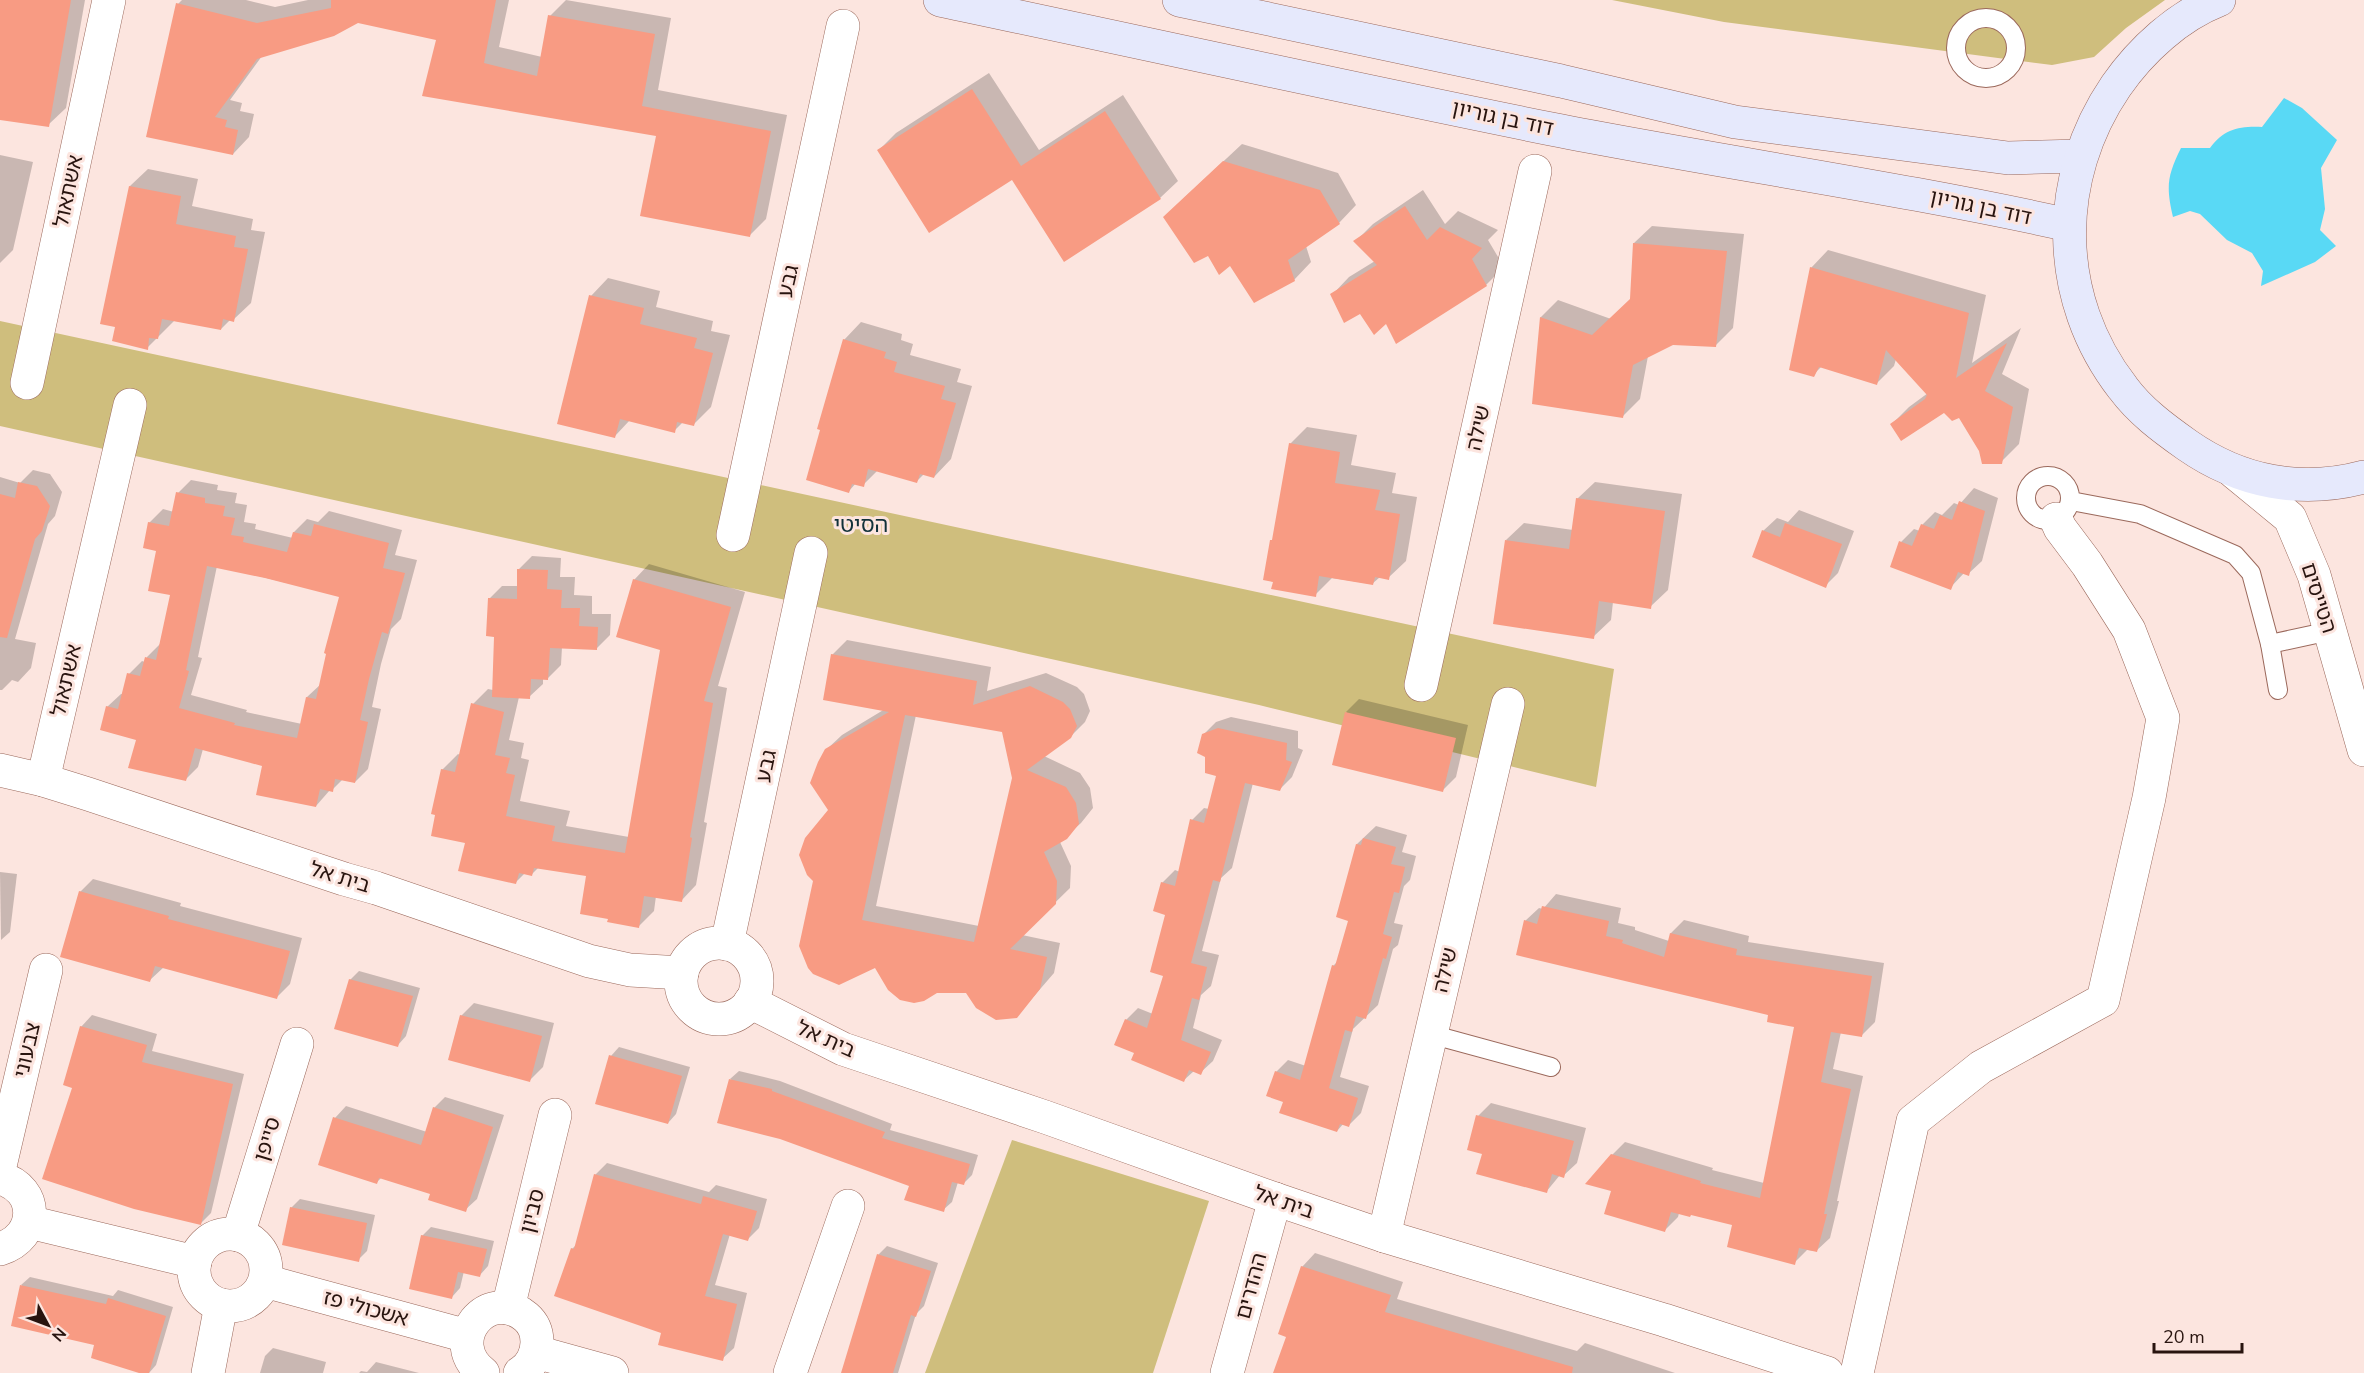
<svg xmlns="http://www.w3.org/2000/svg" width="2364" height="1373" font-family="'Nunito Sans','Noto Sans Hebrew',sans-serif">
  <rect width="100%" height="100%" fill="#fce5df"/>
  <g fill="#cfbe7d">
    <polygon points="1612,0 2165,0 2126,28 2094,57 2052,65 1724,22"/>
    <polygon points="0,321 1614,669 1596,787 1259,705 0,426"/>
    <polygon points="1012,1140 1209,1201 1153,1373 925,1373"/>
  </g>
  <path fill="#59d9f5" d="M2284,98L2302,108L2337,140L2321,168L2325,209L2320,230L2336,246L2315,262L2261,286L2263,271L2252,253L2227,240L2200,214L2190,211L2173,217C2166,187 2167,176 2181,148H2210C2224,129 2239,126 2262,127Z"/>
  <g fill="#0003" fill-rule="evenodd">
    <polygon points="0,0 85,0 66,108 48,125 0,119"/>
    <polygon points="182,0 246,0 275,7 308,0 509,0 499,47 542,57 550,16 566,0 671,18 658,90 787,115 766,219 750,235 657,135 424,95 437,39 357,22 262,56 230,100 242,103 240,111 254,114 249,137 233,154 148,136 178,4"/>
    <polygon points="989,73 1039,150 1123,95 1178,181 1160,198 1065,260 1012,178 879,150 896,133"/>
    <polygon points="1242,144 1338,173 1356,205 1339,223 1306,246 1311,262 1294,280 1231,264 1209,254 1182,200"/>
    <polygon points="0,155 33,162 13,250 0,263"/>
    <polygon points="148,169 198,179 192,206 253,219 251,230 265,232 251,303 233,320 230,320 221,329 175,320 147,348 117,326 130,186"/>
    <polygon points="1423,190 1445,224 1458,211 1498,230 1488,240 1504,267 1486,285 1386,321 1361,312 1332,295 1349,277 1375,261 1356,241 1373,224"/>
    <polygon points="1652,226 1744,234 1733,328 1716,345 1673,344 1648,356 1640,399 1622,417 1533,402 1541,317 1558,300 1611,319 1631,299 1634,243"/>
    <polygon points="1828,250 1986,295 1972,363 2021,328 2002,374 2029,389 2019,444 2001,462 1980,450 1960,416 1944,411 1892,424 1909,407 1928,393 1896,359 1894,366 1876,384 1822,366 1813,375 1811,268"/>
    <polygon points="608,278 660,291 656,307 713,321 711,331 730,335 711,407 694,424 683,422 674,431 630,420 615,436 591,296"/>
    <polygon points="861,322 902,334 901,340 913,344 910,355 961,369 957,382 972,386 951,459 934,477 924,474 916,482 878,470 863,485 856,483 849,491 844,340"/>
    <polygon points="1307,427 1357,435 1351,465 1396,473 1392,493 1417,497 1406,561 1388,578 1380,577 1372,584 1332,578 1315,595 1274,538 1290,444"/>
    <polygon points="33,470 50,474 62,492 55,516 48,524 15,639 36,643 31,668 18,682 12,680 2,690 0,690 0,477 20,483"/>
    <path d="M191,480L218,485L217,490L237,493L235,503L247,505L244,522L256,524L255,529L293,538L294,532L307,519L318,522L329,511L402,530L395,555L417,560L401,619L391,629L381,664L372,707L381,709L368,769L355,782L343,779L332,790H330L316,806L264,765L203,749L198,767L185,780L130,767L138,739L107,707L121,694H123L129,674L142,661L145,662L147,657L160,644L172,594L149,523L163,509L174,512L178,493ZM217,566L341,596L321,684L307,697L302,724L246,712L247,710L191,695L202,658L198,657Z"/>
    <polygon points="1595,482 1682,494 1668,590 1650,607 1613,602 1611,620 1593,637 1506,540 1524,523 1573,530 1577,499"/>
    <polygon points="1974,488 1998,498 1982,561 1968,574 1964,573 1950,588 1901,542 1914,529 1920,531 1922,525 1935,512 1942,515 1954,503 1959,505"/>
    <polygon points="1799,510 1854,531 1838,573 1825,586 1763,531 1777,518 1788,522"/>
    <polygon points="532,556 561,558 560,577 575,577 574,595 592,596 592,614 611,614 610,635 597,648 562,647 561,665 548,678 543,678 543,684 529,697 519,697 509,740 524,743 521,758 529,760 520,801 570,811 566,826 629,837 662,649 634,580 649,564 745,592 718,686 727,688 704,822 707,823 696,885 681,901 656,896 654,911 638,927 609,918 588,875 539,867 532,874 525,873 516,882 466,842 442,770 458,754 460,755 473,704 488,689 493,690 495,635 489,599 502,586 518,586 519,569"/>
    <path d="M847,640L991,667L987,691L1046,673L1077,687L1084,694L1090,711L1085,722L1070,737L1044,756L1080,773L1090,788L1093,808L1081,823L1060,842L1071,866L1070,888L1022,935L1060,943L1054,973L1016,1017L967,992L876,967L839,983L826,750L842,735L885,709L832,655ZM916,715L1003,731L1014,778L979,926L876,906Z"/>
    <polygon points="1359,699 1468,725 1456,777 1443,790 1346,712"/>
    <polygon points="1231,717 1298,731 1298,748 1303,750 1292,777 1279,790 1253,783 1232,868 1221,878 1202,951 1219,955 1211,986 1201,995 1193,1028 1222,1040 1213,1061 1200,1073 1194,1071 1184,1080 1136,1052 1126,1020 1138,1008 1153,1014 1165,975 1167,914 1162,883 1175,870 1180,872 1192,820 1204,808 1209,809 1218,774 1206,756 1203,735 1216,722"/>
    <polygon points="1376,826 1407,835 1402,852 1416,856 1410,880 1404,886 1394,923 1403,925 1398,945 1393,949 1378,1005 1353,1029 1340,1077 1369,1086 1361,1113 1349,1125 1344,1123 1337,1131 1285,1101 1276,1072 1288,1060 1306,1066 1333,966 1338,961 1350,920 1357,844"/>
    <polygon points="0,872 17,874 10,932 1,940"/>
    <polygon points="93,879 181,903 180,906 302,938 290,984 277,997 164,967 150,980 80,892"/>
    <polygon points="1556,894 1621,908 1618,923 1635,927 1635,930 1669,941 1671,933 1684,920 1749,936 1748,942 1884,963 1875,1022 1862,1035 1841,1032 1833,1069 1863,1076 1837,1201 1839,1201 1830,1238 1816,1251 1807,1250 1794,1263 1734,1224 1691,1213 1679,1213 1678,1217 1665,1230 1613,1190 1612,1155 1625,1142 1713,1168 1712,1170 1764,1183 1795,1025 1525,921 1539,908 1543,909"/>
    <polygon points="359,971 420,988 406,1036 398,1045 350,980"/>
    <polygon points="474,1003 554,1023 543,1067 530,1080 461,1016"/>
    <polygon points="92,1015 157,1034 152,1051 244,1074 211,1213 200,1224 74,1087 81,1027"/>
    <polygon points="619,1047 690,1067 676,1114 668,1123 611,1056"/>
    <polygon points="739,1071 780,1081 892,1124 890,1130 978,1155 972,1175 963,1184 958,1182 952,1202 943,1210 911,1185 730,1079"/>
    <polygon points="445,1097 504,1115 477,1199 465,1210 431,1193 382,1177 377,1182 320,1164 335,1118 346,1106 427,1132 434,1108"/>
    <polygon points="1491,1103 1586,1128 1577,1163 1563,1176 1560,1175 1546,1192 1483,1153 1478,1116"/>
    <polygon points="607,1163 709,1192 716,1185 767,1199 759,1228 748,1239 730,1234 715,1285 747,1293 734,1348 722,1359 663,1332 572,1249 576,1245 595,1175"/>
    <polygon points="300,1199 375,1215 367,1251 358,1260 291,1208"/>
    <polygon points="431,1227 494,1241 488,1266 480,1275 464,1271 460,1288 452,1297 422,1236"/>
    <polygon points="887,1246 938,1263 924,1306 916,1314 898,1373 843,1373 878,1255"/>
    <polygon points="1315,1253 1403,1282 1397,1299 1577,1351 1585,1343 1675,1373 1275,1373 1288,1336 1302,1267"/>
    <polygon points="30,1277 113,1296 118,1290 173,1307 156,1365 149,1373 144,1373 96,1344 21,1285"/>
    <polygon points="273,1348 326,1362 323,1373 260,1373 265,1356"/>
    <polygon points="376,1362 419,1373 359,1373 361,1371 367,1372"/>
  </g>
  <g fill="#f89b83" fill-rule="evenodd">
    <polygon points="0,0 71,0 49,127 0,120"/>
    <polygon points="331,0 496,0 484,63 537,76 548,15 655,34 642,106 771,131 750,237 640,216 656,136 422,96 436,40 358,23 334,36 257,59 215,117 227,120 225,127 238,130 233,155 146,137 176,3 257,23 331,8"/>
    <polygon points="972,89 1021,166 1105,111 1161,199 1064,262 1012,180 929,233 877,150"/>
    <polygon points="1223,161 1320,190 1340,224 1288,260 1295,281 1254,303 1230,266 1219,275 1208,256 1194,263 1163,217"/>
    <polygon points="129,186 181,196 176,224 236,236 234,247 248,249 234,322 223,319 221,330 162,319 158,339 149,338 148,350 112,341 115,327 100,324"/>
    <polygon points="1405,206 1427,240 1440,227 1482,248 1472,259 1487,286 1396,344 1386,324 1374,335 1360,314 1344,323 1330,294 1377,265 1353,241"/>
    <polygon points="1633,243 1727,251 1716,347 1673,345 1633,365 1623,418 1532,404 1540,317 1592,335 1630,299"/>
    <polygon points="1810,267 1969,313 1956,378 2007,343 1985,391 2013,407 2002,464 1982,464 1979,451 1959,418 1952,421 1944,413 1901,441 1890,424 1925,399 1927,395 1886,350 1877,385 1819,367 1814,377 1789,370"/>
    <polygon points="589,295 644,308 640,324 697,338 694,348 713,353 694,426 677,422 675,433 620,419 615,438 557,424"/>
    <polygon points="843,339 886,352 884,358 897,362 894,372 945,386 941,399 956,403 934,478 920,474 917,483 868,469 864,487 852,484 849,493 806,480 820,430 817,429"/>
    <polygon points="1289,443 1340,452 1335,483 1380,490 1375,510 1400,514 1389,580 1375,577 1373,585 1319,576 1316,597 1271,589 1273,582 1263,580 1270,540 1272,540"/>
    <polygon points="18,482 37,486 50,506 42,531 35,539 7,638 0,637 0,494 15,498"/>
    <path d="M176,492L205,498V503L225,506L223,516L235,518L231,535L244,537L243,542L287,552L293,532L311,536L314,524L389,543L383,568L405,573L388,634L382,632L369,679L360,720L368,722L355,783L335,779L333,792L320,789L316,807L256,795L262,766L195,748L186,781L128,768L136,740L100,730L106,706L118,709L127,673L140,676L145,657L156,660L170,595L148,591L156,551L143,548L148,522L169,526ZM207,566L265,578L339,597L324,653L326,654L316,699L306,697L297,738L234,725L235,723L179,708L189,671L186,670Z"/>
    <polygon points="1576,498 1665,511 1651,609 1599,601 1594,639 1493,624 1505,540 1569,549"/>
    <polygon points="1959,501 1985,511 1969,576 1958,572 1951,590 1890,567 1899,541 1912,546 1921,524 1934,529 1940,515 1952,520"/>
    <polygon points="1785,523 1842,544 1826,588 1752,557 1762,530 1780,537"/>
    <polygon points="517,569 548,570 547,589 562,590 561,608 580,608 579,626 598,627 597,650 550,648 548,680 531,679 530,699 492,697 494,637 486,636 488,598 517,599"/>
    <polygon points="633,579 731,607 704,701 713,703 690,837 692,838 682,902 644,896 639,928 607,922 608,919 580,914 586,876 534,868 532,876 519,873 516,884 458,871 465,843 431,836 435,815 431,814 441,769 455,772 471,703 504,712 495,755 510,758 506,773 515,775 506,816 555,826 552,841 625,853 660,650 616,637"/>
    <path d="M831,654L977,681L973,705L1030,686L1063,702L1070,709L1077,726L1071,738L1027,770L1066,787L1076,803L1079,824L1067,839L1044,852L1057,881L1056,904L1010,949L1047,957L1040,989L1017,1018L996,1020L976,1008L966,993H937L924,1001L914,1003L900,1000L888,990L875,968L839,985L813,974L808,968L799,946L813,881L807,875L799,855L805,838L828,810L810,783L818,762L825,749L889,712L823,700ZM905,715L1002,732L1012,778L974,942L862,920Z"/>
    <polygon points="1345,712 1456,738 1443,792 1332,765"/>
    <polygon points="1218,728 1287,743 1286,760 1292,762 1280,791 1245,783 1220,882 1213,880 1191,963 1207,967 1199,1000 1192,998 1181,1040 1211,1052 1201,1075 1189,1070 1184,1082 1131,1060 1134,1053 1114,1045 1125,1019 1147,1028 1163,976 1150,972 1165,915 1153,911 1161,882 1175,886 1190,819 1204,823 1216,776 1205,773 1205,757 1197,753 1202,734"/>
    <polygon points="1363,838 1396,847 1391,864 1405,867 1399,893 1394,892 1383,934 1392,937 1386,959 1383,958 1366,1019 1356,1016 1352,1032 1345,1030 1329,1088 1358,1098 1349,1127 1340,1124 1337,1132 1279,1113 1283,1102 1266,1096 1275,1071 1300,1080 1332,965 1335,966 1348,921 1336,917 1356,844 1361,845"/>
    <polygon points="79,891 169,916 168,919 290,951 277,999 155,966 150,982 60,957"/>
    <polygon points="1542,906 1609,921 1606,936 1623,940 1622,943 1664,957 1670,933 1737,949 1736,955 1872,976 1862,1037 1831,1032 1821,1082 1851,1089 1824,1214 1827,1214 1817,1252 1799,1248 1795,1265 1727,1247 1732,1225 1691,1215 1690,1217 1671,1212 1665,1232 1604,1214 1611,1191 1585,1184 1611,1154 1701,1181 1700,1183 1760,1198 1794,1027 1767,1022 1768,1015 1516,955 1524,920 1537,924"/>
    <polygon points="349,979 413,996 398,1047 334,1029"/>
    <polygon points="460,1015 542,1036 530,1082 448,1060"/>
    <polygon points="80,1026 147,1045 142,1062 233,1084 201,1225 134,1209 42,1179 72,1088 63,1085"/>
    <polygon points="609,1055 682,1076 668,1124 595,1104"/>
    <polygon points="729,1079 772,1089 772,1091 885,1132 882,1138 970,1164 964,1185 952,1182 944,1212 904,1200 909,1186 780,1139 717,1123"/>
    <polygon points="433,1107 493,1127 466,1212 428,1200 430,1194 379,1178 377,1184 318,1165 333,1117 421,1145"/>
    <polygon points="1476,1115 1574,1141 1564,1178 1552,1174 1547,1193 1476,1174 1482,1154 1467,1150"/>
    <polygon points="594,1174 701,1204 703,1196 757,1211 748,1241 723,1234 705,1296 737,1304 723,1361 658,1345 661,1333 554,1296 571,1248 574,1249"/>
    <polygon points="290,1207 367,1223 359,1262 282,1245"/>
    <polygon points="421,1235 487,1249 480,1277 458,1272 452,1299 409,1289"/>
    <polygon points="877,1254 931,1271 916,1317 911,1315 893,1373 841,1373"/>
    <polygon points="1301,1266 1391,1295 1385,1312 1573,1367 1572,1373 1273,1373 1286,1337 1278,1334"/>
    <polygon points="20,1285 106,1304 108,1298 166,1316 149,1373 139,1373 91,1358 94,1345 11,1326"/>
  </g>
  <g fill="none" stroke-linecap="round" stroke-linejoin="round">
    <defs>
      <g id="service">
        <circle cx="1986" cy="48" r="30"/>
        <circle cx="2048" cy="498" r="22"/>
        <polyline points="2071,501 2140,514 2235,555 2251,573 2270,644 2278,690"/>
        <polyline points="2270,644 2330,631"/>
        <polyline points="1430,1034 1551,1067"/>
      </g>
      <g id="minor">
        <polyline points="27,383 109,0"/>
        <polyline points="733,535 843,26"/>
        <polyline points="1421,685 1535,171"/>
        <polyline points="0,770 43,780 88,794 344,879 376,888 589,961 630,970 682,973"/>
        <polyline points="43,780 130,405"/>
        <circle cx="719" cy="981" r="38"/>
        <polyline points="727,944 811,553"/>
        <polyline points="750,1002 843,1049 1045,1117 1275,1199 1384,1236 1664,1320 1827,1373"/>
        <polyline points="0,1166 46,970"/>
        <path d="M0,1178C40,1189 39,1237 0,1249"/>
        <polyline points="29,1222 195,1262"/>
        <circle cx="230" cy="1270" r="36"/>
        <polyline points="238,1235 297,1044"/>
        <polyline points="1384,1236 1508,704"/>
        <polyline points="265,1281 467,1336"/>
        <polyline points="508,1308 555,1115"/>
        <polyline points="536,1352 612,1373"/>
        <polyline points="208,1373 221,1305"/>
        <path d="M483,1373C442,1341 488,1285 526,1317C533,1323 537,1332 537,1342C537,1354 531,1367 520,1373"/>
        <polyline points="790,1373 848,1206"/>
        <polyline points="1227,1373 1275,1199"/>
        <polyline points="1857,1373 1913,1121 1981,1067 2103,1000 2149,798 2163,718 2129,630 2087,564 2060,528 2056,519"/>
      </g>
      <polyline id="tertiary" points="2234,472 2290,518 2314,575 2364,750"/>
      <g id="secondary">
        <path d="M940,0C1144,43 1347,88 1551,129C1724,163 1897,187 2069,225"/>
        <polyline points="1179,0 1561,81 1735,122 2008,158 2080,156"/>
        <path d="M2219,0C2178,16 2141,50 2116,86C2053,178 2053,298 2123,388C2140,411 2163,428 2187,445C2240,482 2301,494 2364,477"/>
      </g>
    </defs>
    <use href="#service" stroke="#9b695c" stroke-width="20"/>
    <use href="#minor" stroke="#9b695c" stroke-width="34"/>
    <use href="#tertiary" stroke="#9b695c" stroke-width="34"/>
    <use href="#secondary" stroke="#9b695c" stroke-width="34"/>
    <use href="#service" stroke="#fff" stroke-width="18"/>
    <use href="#minor" stroke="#fff" stroke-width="33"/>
    <use href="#tertiary" stroke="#fff" stroke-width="33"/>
    <use href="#secondary" stroke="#e6e9fc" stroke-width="33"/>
  </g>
  <g text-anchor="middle" stroke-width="6" stroke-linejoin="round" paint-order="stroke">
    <g font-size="21" fill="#28140f" stroke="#fce5df">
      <text transform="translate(1503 118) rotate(12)" y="7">דוד בן גוריון</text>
      <text transform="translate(68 191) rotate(-78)" y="7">אשתאול</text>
      <text transform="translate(1981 207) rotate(12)" y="7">דוד בן גוריון</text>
      <text transform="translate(788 281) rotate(-77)" y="7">גבע</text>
      <text transform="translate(1478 428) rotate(-78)" y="7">שילה</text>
      <text transform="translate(2319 598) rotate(72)" y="7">הטייסים</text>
      <text transform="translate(66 680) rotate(-77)" y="7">אשתאול</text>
      <text transform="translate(766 766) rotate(-78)" y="7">גבע</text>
      <text transform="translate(340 877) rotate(17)" y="7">בית אל</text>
      <text transform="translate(1445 970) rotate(-77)" y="7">שילה</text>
      <text transform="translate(826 1039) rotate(24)" y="7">בית אל</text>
      <text transform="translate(27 1050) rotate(-77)" y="7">צבעוני</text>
      <text transform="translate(267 1139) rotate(-73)" y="7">סייפן</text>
      <text transform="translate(1284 1202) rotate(19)" y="7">בית אל</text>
      <text transform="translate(532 1211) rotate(-76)" y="7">סביון</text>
      <text transform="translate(1251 1286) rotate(-75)" y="7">ההדרים</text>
      <text transform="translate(366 1308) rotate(15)" y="7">אשכולי פז</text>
    </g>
    <g font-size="22" fill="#11323a" stroke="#fce5df">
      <text x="861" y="532">הסיטי</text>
    </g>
  </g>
  <g transform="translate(48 1325) rotate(131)" stroke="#fce5df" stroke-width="4.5" paint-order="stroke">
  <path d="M0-4.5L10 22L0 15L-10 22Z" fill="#28140f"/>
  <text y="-9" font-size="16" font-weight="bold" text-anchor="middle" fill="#28140f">N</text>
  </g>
  <path d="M2154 1343v9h88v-9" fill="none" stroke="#28140f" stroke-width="3"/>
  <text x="2163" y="1343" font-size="18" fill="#28140f" stroke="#fce5df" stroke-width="4.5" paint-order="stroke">20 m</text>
</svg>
